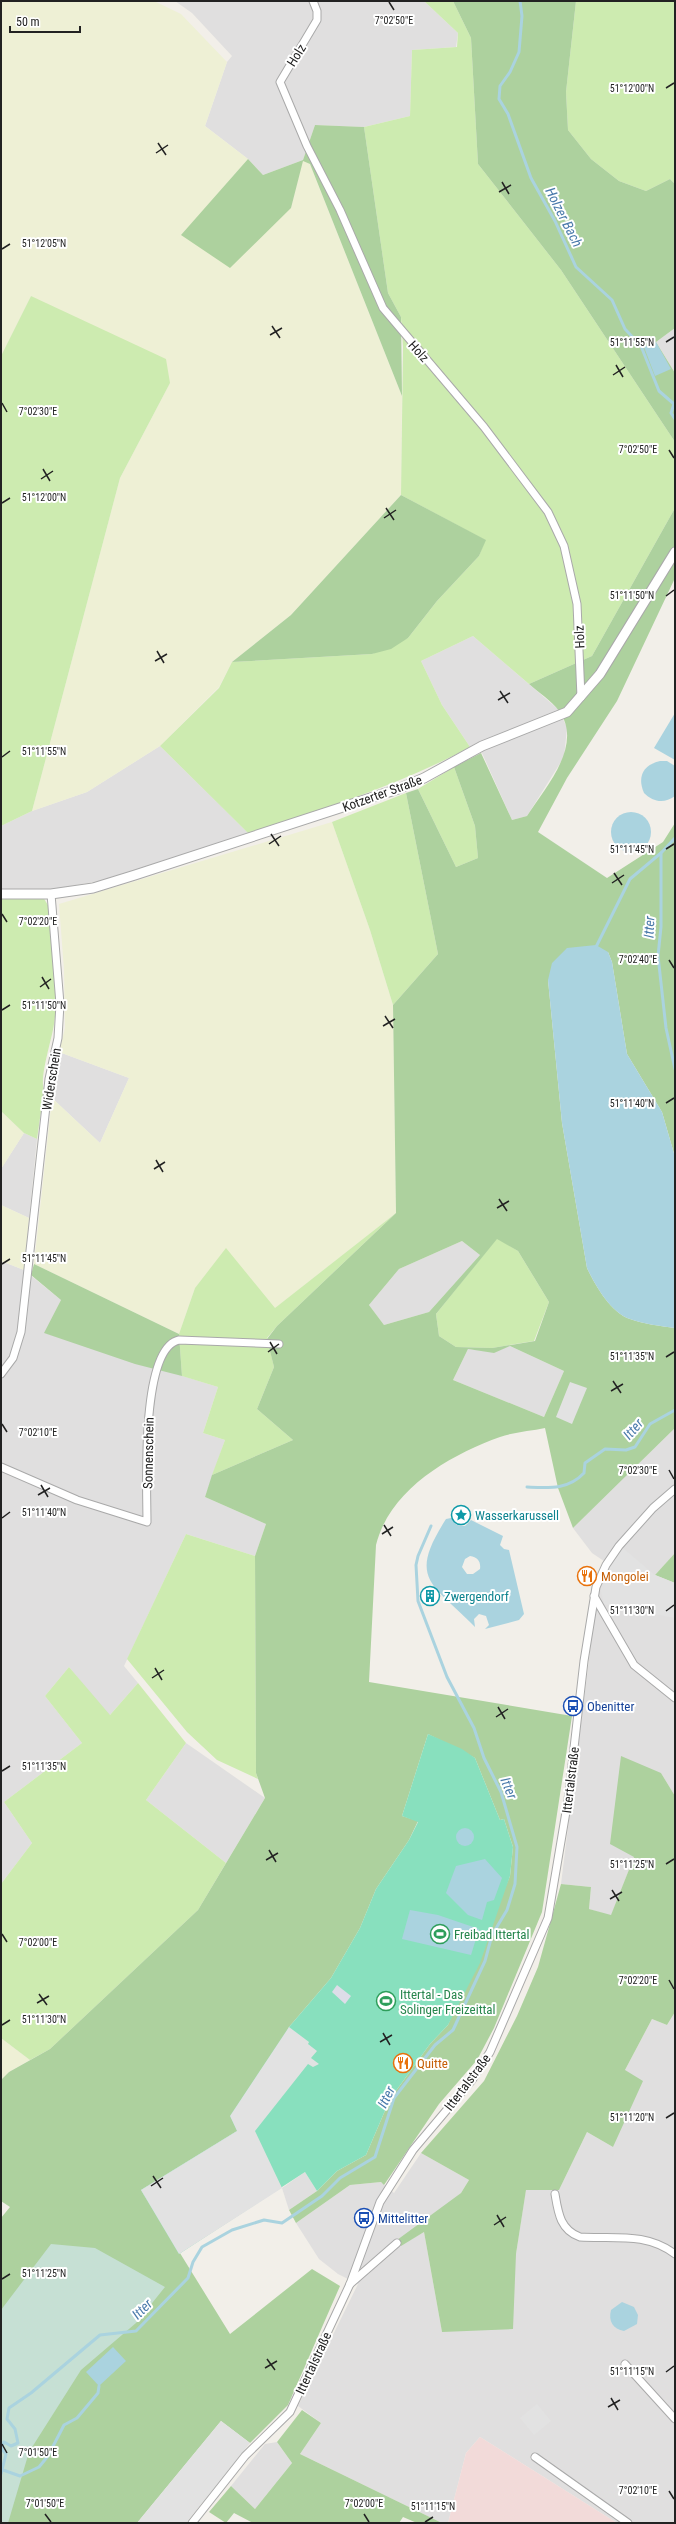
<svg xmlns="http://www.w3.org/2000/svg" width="676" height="2524" font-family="'Roboto Condensed',sans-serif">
  <rect width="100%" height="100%" fill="#f2efe9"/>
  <g fill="#e0dfdf">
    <polygon points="175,1 424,1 458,33 456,47 412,50 410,116 364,127 315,125 303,160 263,175 248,159 205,126 227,62 232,56 192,13"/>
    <polygon points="675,328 675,373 656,342"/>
    <polygon points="473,636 559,710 567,728 564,757 527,816 512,820 478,744 470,747 442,705 421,661"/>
    <polygon points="160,746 249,834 99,881 47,890 1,889 1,826 32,811 87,792"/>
    <polygon points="59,1052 129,1078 100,1143 52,1098"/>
    <polygon points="24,1133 37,1139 29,1218 1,1205 1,1169"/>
    <polygon points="462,1241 480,1255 429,1312 384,1325 369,1305 399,1269"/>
    <polygon points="1,1261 24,1270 61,1300 45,1333 218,1387 203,1433 225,1440 205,1497 266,1524 255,1556 186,1534 124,1666 138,1683 109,1716 69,1667 45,1696 82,1743 4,1802 32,1843 1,1884"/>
    <polygon points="510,1346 564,1371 544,1417 453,1380 468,1349 494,1352"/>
    <polygon points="675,1428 675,1553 655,1575 675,1583 675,1796 661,1773 634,1857 611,1916 589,1909 591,1887 561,1884 597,1595 610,1565 592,1553 573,1528"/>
    <polygon points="186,1743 265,1798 226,1863 146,1800"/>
    <polygon points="675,2012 675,2523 617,2523 480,2437 466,2453 448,2523 442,2523 300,2454 321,2423 298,2406 358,2284 338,2274 319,2259 296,2223 350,2185 381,2182 394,2193 421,2153 469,2180 461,2193 401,2245 424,2232 442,2332 516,2254 526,2189 559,2190 587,2132 613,2147 625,2070 652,2019 667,2025"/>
    <polygon points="305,2172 317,2191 289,2210 282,2188"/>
    <polygon points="277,2442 292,2463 255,2509 231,2486 265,2444"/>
  </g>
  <polygon fill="#f2dad9" points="480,2437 617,2523 448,2523 466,2453"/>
  <g fill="#eef0d5">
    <polygon points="1,1 154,1 181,14 227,62 205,126 248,159 182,235 291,208 303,160 310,164 402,396 401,495 291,615 232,662 219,687 160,746 87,792 32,811 120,478 170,383 31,296 1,356"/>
    <polygon points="332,822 370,930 393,1005 396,1213 274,1309 226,1249 195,1288 179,1334 34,1264 52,1098 100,1143 129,1078 59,1052 65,1028 64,970 59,904"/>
    <polygon points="1,1111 24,1133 1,1169"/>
    <polygon points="1,1205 29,1218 24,1270 1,1261"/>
    <polygon points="1,2038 30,2060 9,2072 1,2080"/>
  </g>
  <g fill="#cdebb0">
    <path d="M424,1H453L471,38L478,164L561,270L675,442V508L592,656L529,684L473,636L421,661L442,705L470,747C400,785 325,808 249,834L160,746L219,688L232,662L372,654L408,638L437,601L479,556L485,540L401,495L403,347L401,317L388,293L364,127L410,116L412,50L457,47L458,33Z"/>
    <polygon points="576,1 675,1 675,184 670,179 646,191 619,181 591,159 568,130 566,92"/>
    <polygon points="31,296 166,359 170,383 120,478 32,811 1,826 1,356"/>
    <polygon points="454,767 475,826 478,858 456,867 418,789"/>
    <polygon points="406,793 438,954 393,1005 370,930 332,822"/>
    <path d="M43,897L49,907C51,945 60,987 54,1024C52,1039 39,1078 44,1090L37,1139L24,1133L1,1111V899Z"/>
    <polygon points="396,1213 277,1326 267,1338 274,1367 257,1409 293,1440 212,1475 225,1440 203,1433 218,1387 182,1376 179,1334 195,1288 226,1248 275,1308"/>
    <polygon points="497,1238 518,1251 549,1302 534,1341 492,1348 456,1347 439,1336 436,1314"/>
    <polygon points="186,1534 255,1556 256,1773 258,1779 217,1760 187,1732 127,1659"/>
    <polygon points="69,1667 110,1715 138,1683 186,1743 146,1800 226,1863 198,1910 50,2049 30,2060 1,2038 1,1884 32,1843 4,1802 82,1743 45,1696"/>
  </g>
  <g fill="#add19e" fill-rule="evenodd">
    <polygon points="453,1 576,1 566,92 568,130 591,159 619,181 646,191 670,179 675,184 675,328 656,342 675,373 675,442 561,270 478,164 471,38"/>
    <polygon points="315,125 364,127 388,293 401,317 402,396 310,164 303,161 291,208 230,268 181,235 248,159 263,175 303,160"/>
    <polygon points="401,495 486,540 479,556 437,601 408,638 391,649 372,654 232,662 291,615"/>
    <path d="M675,508V578L617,701L567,778L538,832L607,878L663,842L675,823V1157L662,1112L627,1054L612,962L608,952L548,980L562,1123L587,1268C595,1285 611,1313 630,1319C644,1324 660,1326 675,1328V1428L573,1528L558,1488L545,1428C531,1431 514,1432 500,1437C450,1455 390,1489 376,1545L369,1682L572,1716L542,1912L494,2028L477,2060L439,2104L384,2185L381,2182L350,2185L296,2223L289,2210L317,2191L337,2171L366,2155L390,2099L430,2044L448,2025L510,1876L513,1847L504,1819L500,1820L475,1758L428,1734L402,1816L418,1821L409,1840L376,1889L360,1928L331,1978L289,2027L237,2131L141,2190L230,2334L312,2269L340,2286L288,2405L250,2443L221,2421L137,2523H1V2218L10,2207L1,2201V2080L9,2072L50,2049L198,1910L265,1798L256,1773L255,1556L266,1524L205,1497L212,1475L293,1440L257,1409L274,1367L267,1339L277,1326L396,1213L393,1005L438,954L406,793L418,789L456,867L478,858L475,826L454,767L481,753L512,820L527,816C545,788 584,745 559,711C552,701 538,692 529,684L592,656ZM497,1239L518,1251L549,1302L535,1341L492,1348L456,1347L439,1336L436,1314ZM462,1241L480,1255L429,1312L384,1325L369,1305L399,1269ZM510,1346L564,1371L544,1417L453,1380L468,1349L494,1353Z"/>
    <polygon points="34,1264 179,1334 182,1376 135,1364 44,1333 61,1300 31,1275"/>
    <polygon points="675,1553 675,1583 655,1575"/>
    <polygon points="621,1756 661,1773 675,1796 675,2012 667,2025 652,2019 625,2070 643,2081 613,2147 587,2132 559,2190 526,2190 516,2254 513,2329 442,2332 424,2232 401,2246 397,2240 461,2193 469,2180 421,2153 484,2081 517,2016 538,1967 561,1884 591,1887 589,1909 611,1915 634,1857 610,1844"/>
    <polygon points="302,2410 321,2423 300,2454 442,2523 417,2523 403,2517 399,2523 253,2523 234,2513 226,2523 209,2512 231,2486 255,2509 292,2463 277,2442"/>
  </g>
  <polygon fill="#c6e0d4" points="51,2244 95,2248 165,2287 136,2323 81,2370 29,2452 8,2523 1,2523 1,2310"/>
  <polygon fill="#88e0be" points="428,1734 462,1749 475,1758 500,1820 504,1819 513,1847 510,1876 480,1963 448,2025 430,2044 390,2099 366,2155 337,2171 317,2191 305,2172 179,2254 141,2190 237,2131 230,2116 289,2027 331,1978 360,1928 376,1889 409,1840 418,1822 402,1816"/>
  <g fill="#e2e2e2">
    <polygon points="570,1382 587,1388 572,1424 556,1417"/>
    <polygon points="623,1548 655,1575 675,1583 675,1618 604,1604 600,1589 610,1566"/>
    <polygon points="289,2027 309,2042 308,2044 317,2051 311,2058 319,2064 313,2067 308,2064 255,2131 282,2188 179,2254 141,2190 237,2131 230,2116"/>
    <polygon points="537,2404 551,2421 534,2435 520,2418"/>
    <polygon points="221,2421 250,2443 186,2523 137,2523"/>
  </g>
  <polygon fill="#dddde8" points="337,1985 351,1996 345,2004 332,1992"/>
  <g fill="#aad3df" fill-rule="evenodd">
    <polygon points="656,342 671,369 655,376 644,347"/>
    <polygon points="675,713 675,760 654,748"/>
    <path d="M660,761H667L675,766V796C664,804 653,802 644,793C637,777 643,765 660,761Z"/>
    <circle cx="631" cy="832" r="20"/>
    <path d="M596,945L608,952L612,962L627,1054L662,1112L675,1157V1328C660,1326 644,1324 630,1319C611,1313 595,1285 587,1268L562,1123L548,980L552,963L567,948Z"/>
    <path d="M451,1518L457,1525L465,1526L471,1520L503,1536L500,1545L504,1549L509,1550L524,1614L519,1620L485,1629L489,1625L486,1616L479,1614L474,1619L475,1627C432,1583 407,1580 446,1519ZM470,1556C478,1557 481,1562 480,1569L473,1574H467L462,1567L465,1559Z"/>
    <circle cx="465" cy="1837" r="9"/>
    <polygon points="485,1859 502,1878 494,1900 487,1902 482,1920 468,1915 446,1893 456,1866"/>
    <polygon points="410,1910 438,1915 479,1929 471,1955 402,1939"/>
    <path d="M622,2302L634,2307L638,2315L637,2324L624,2331C613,2329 608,2321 611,2310Z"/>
    <polygon points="113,2347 126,2361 99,2386 86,2372"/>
  </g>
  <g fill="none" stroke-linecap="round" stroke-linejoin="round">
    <g stroke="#aad3df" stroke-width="3">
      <polyline points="520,1 522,16 519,52 510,72 500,86 499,99 508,114 531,178 555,221 576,267 612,300 625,329 641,346 659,391 674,404 671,413 675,419"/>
      <polyline points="675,838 661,853 661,927 658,956 666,1028 675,1069"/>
      <polyline points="595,949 630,879 661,853"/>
      <path d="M527,1487C549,1488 568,1490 584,1473L585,1463L605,1449L626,1450L635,1447L650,1424L675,1410"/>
      <polyline points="3,2470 20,2476 39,2467 48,2456 64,2425 77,2418 98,2393 99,2386"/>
      <polyline points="1,2474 6,2454 1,2448 4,2442 11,2446 18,2443 15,2429 7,2419 9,2408 31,2393 100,2335 136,2331 188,2278 193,2262 202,2247 232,2230 264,2220 282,2223 322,2196 340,2178 375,2157 394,2098 435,2045 453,2030 485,1961 492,1935 507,1910 515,1884 517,1847 501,1792 484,1758 474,1728 447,1677 418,1601 416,1565 418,1556 431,1526"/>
    </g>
    <defs>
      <g id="minor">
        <polyline points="313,1 317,11 317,20 280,82 307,146 340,210 383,308 484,427 548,512 564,546 577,604 581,697"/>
        <polyline points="1,1374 13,1358 21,1332 49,1079 58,1038 60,1004 51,894"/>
        <path d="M1,1467L77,1500L147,1522C147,1489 140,1348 179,1340L279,1344"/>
        <polyline points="594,1596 634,1665 675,1698"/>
        <path d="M555,2194C558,2212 560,2230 580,2237C614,2239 646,2232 675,2254"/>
        <polyline points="350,2284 397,2243"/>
        <polyline points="625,2364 675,2419"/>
        <polyline points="535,2457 628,2523"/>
        <polyline points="192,2523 245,2456 290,2412 350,2284 380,2202 413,2150 472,2080 490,2052 548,1918 568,1800 584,1661 596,1587 606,1565 619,1546 653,1508 675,1489"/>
      </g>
      <polyline id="tertiary" points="1,894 51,894 93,888 135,875 398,789 424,778 482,746 567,712 600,674 675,552"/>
    </defs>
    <use href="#minor" stroke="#a9a9a9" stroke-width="9"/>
    <use href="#tertiary" stroke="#a9a9a9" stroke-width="11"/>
    <use href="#minor" stroke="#fff" stroke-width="7"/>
    <use href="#tertiary" stroke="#fff" stroke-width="9"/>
  </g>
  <path fill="none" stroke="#222" stroke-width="1.5" d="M389,2L394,10M666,88L674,83M158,143L166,155M156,153L168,145M502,182L509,194M499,192L511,185M2,249L10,244M272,326L280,338M270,335L282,328M666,342L674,337M616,365L623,377M613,375L625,367M2,403L7,412M669,450L674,458M43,469L50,481M41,479L53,471M2,503L10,498M386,508L394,520M384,518L396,510M666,596L674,590M157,651L164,663M155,661L167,654M500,691L508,703M498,700L510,693M2,757L10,751M271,834L279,846M269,844L281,836M666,849L674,844M614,873L622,885M612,883L624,875M2,914L7,922M669,960L674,968M42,977L49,989M40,987L51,979M2,1010L10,1005M385,1016L393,1028M383,1026L395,1019M666,1103L674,1098M156,1160L163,1172M154,1169L165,1162M499,1199L507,1211M497,1208L509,1201M2,1264L10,1259M270,1342L277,1354M268,1352L279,1344M666,1357L674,1352M613,1381L621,1393M611,1391L623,1384M2,1424L7,1432M669,1470L674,1479M41,1485L48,1497M38,1495L50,1488M2,1518L10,1512M384,1525L391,1536M382,1534L393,1527M666,1611L674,1605M155,1668L162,1680M152,1678L164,1670M498,1707L505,1719M496,1717L508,1709M2,1771L10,1766M269,1850L276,1862M266,1860L278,1853M666,1864L674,1859M612,1890L619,1901M610,1899L622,1892M2,1934L7,1942M669,1980L674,1989M39,1994L47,2005M37,2003L49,1996M2,2025L10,2020M383,2033L390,2045M380,2042L392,2035M666,2118L674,2113M153,2176L161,2188M151,2186L163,2178M497,2215L504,2227M494,2225L506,2217M2,2279L10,2274M267,2359L275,2370M265,2368L277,2361M666,2372L674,2366M611,2398L618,2410M608,2407L620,2400M2,2444L7,2453M669,2491L674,2499M45,2514L51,2522M364,2514L369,2522M425,2522L433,2517"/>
  <defs>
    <symbol id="sight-ring" viewBox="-11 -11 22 22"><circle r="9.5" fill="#fff" stroke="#0f9aa8" stroke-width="1.5"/><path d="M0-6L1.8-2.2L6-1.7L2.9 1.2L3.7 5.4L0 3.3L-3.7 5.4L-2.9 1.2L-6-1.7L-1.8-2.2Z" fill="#0f9aa8"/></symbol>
    <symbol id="restaurant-ring" viewBox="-11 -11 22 22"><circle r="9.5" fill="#fff" stroke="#e8710a" stroke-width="1.5"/><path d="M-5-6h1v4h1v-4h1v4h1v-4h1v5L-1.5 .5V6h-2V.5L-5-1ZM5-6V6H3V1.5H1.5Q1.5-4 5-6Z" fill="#e8710a"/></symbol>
    <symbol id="building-ring" viewBox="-11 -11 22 22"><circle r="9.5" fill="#fff" stroke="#0f9aa8" stroke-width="1.5"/><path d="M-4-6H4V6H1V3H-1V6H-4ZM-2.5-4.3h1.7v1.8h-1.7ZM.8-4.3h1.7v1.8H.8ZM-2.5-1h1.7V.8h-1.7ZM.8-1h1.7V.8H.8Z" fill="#0f9aa8"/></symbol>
    <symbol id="bus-ring" viewBox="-11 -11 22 22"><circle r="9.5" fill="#fff" stroke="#1a4fb4" stroke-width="1.5"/><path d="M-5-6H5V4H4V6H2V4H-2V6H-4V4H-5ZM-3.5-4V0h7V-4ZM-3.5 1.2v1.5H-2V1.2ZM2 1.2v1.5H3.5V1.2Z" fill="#1a4fb4"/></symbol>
    <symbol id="stadium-ring" viewBox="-11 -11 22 22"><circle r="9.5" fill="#fff" stroke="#2e9e5b" stroke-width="1.5"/><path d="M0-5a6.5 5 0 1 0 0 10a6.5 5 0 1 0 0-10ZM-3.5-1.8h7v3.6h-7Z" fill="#2e9e5b"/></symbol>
  </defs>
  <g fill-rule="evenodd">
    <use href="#sight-ring" x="450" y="1504" width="22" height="22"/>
    <use href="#restaurant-ring" x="576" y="1565" width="22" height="22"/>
    <use href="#building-ring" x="419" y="1585" width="22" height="22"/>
    <use href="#bus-ring" x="562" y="1695" width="22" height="22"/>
    <use href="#stadium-ring" x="429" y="1923" width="22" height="22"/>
    <use href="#stadium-ring" x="375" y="1990" width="22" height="22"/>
    <use href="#restaurant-ring" x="392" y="2052" width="22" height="22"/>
    <use href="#bus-ring" x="353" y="2207" width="22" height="22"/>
  </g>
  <g text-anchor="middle" stroke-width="4" stroke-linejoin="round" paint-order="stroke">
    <g font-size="13" fill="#222" stroke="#fff">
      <text transform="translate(296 55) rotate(-58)" y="5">Holz</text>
      <text transform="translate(419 351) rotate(48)" y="5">Holz</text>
      <text transform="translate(579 637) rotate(-93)" y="5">Holz</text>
      <text transform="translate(382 793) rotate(-20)" y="5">Kotzerter Straße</text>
      <text transform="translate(51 1079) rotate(-81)" y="5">Widerschein</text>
      <text transform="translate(148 1453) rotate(-89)" y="5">Sonnenschein</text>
      <text transform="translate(570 1780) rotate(-83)" y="5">Ittertalstraße</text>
      <text transform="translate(467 2082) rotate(-53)" y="5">Ittertalstraße</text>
      <text transform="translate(313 2363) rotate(-65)" y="5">Ittertalstraße</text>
    </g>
    <g font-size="13" fill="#0d838f" stroke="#fff" text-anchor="start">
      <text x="475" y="1520">Wasserkarussell</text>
      <text x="444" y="1601">Zwergendorf</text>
    </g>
    <g font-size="13" fill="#c56008" stroke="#fff" text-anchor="start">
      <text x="601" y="1581">Mongolei</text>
      <text x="417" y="2068">Quitte</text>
    </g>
    <g font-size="13" fill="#164399" stroke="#fff" text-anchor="start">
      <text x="587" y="1711">Obenitter</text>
      <text x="378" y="2223">Mittelitter</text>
    </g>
    <g font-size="13" fill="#27864d" stroke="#fff" text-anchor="start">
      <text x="454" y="1939">Freibad Ittertal</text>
      <text x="400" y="1999">Ittertal - Das<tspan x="400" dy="15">Solinger Freizeittal</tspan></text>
    </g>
    <g font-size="14" font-style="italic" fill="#4a7aab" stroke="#fff">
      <text transform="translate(564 217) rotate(63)" y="5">Holzer Bach</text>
      <text transform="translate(649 927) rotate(-87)" y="5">Itter</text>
      <text transform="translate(633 1429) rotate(-49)" y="5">Itter</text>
      <text transform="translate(509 1788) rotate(68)" y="5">Itter</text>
      <text transform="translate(386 2097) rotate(-64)" y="5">Itter</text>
      <text transform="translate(142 2309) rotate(-45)" y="5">Itter</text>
    </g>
  </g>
  <g font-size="10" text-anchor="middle" fill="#222" stroke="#fff" stroke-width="4" stroke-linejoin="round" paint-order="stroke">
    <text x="394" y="24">7°02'50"E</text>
    <text x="632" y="92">51°12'00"N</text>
    <text x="44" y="247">51°12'05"N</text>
    <text x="632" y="346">51°11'55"N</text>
    <text x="38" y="415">7°02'30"E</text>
    <text x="638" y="453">7°02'50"E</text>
    <text x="44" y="501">51°12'00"N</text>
    <text x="632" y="599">51°11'50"N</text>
    <text x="44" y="755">51°11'55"N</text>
    <text x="632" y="853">51°11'45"N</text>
    <text x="38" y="925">7°02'20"E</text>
    <text x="638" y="963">7°02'40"E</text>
    <text x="44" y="1009">51°11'50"N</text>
    <text x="632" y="1107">51°11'40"N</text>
    <text x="44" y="1262">51°11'45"N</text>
    <text x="632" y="1360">51°11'35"N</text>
    <text x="38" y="1436">7°02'10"E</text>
    <text x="638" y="1474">7°02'30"E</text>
    <text x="44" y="1516">51°11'40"N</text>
    <text x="632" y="1614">51°11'30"N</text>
    <text x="44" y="1770">51°11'35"N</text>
    <text x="632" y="1868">51°11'25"N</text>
    <text x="38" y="1946">7°02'00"E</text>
    <text x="638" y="1984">7°02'20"E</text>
    <text x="44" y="2023">51°11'30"N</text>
    <text x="632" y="2121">51°11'20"N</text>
    <text x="44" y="2277">51°11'25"N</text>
    <text x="632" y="2375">51°11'15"N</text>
    <text x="38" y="2456">7°01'50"E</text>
    <text x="638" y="2494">7°02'10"E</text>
    <text x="45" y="2507">7°01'50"E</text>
    <text x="364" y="2507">7°02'00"E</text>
    <text x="433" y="2510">51°11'15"N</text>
  </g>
  <rect width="676" height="2524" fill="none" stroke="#222222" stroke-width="4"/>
  <path d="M10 26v6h70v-6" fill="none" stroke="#222222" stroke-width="2"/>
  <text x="16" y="26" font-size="12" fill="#222222" stroke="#ffffff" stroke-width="3" paint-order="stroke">50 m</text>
</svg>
